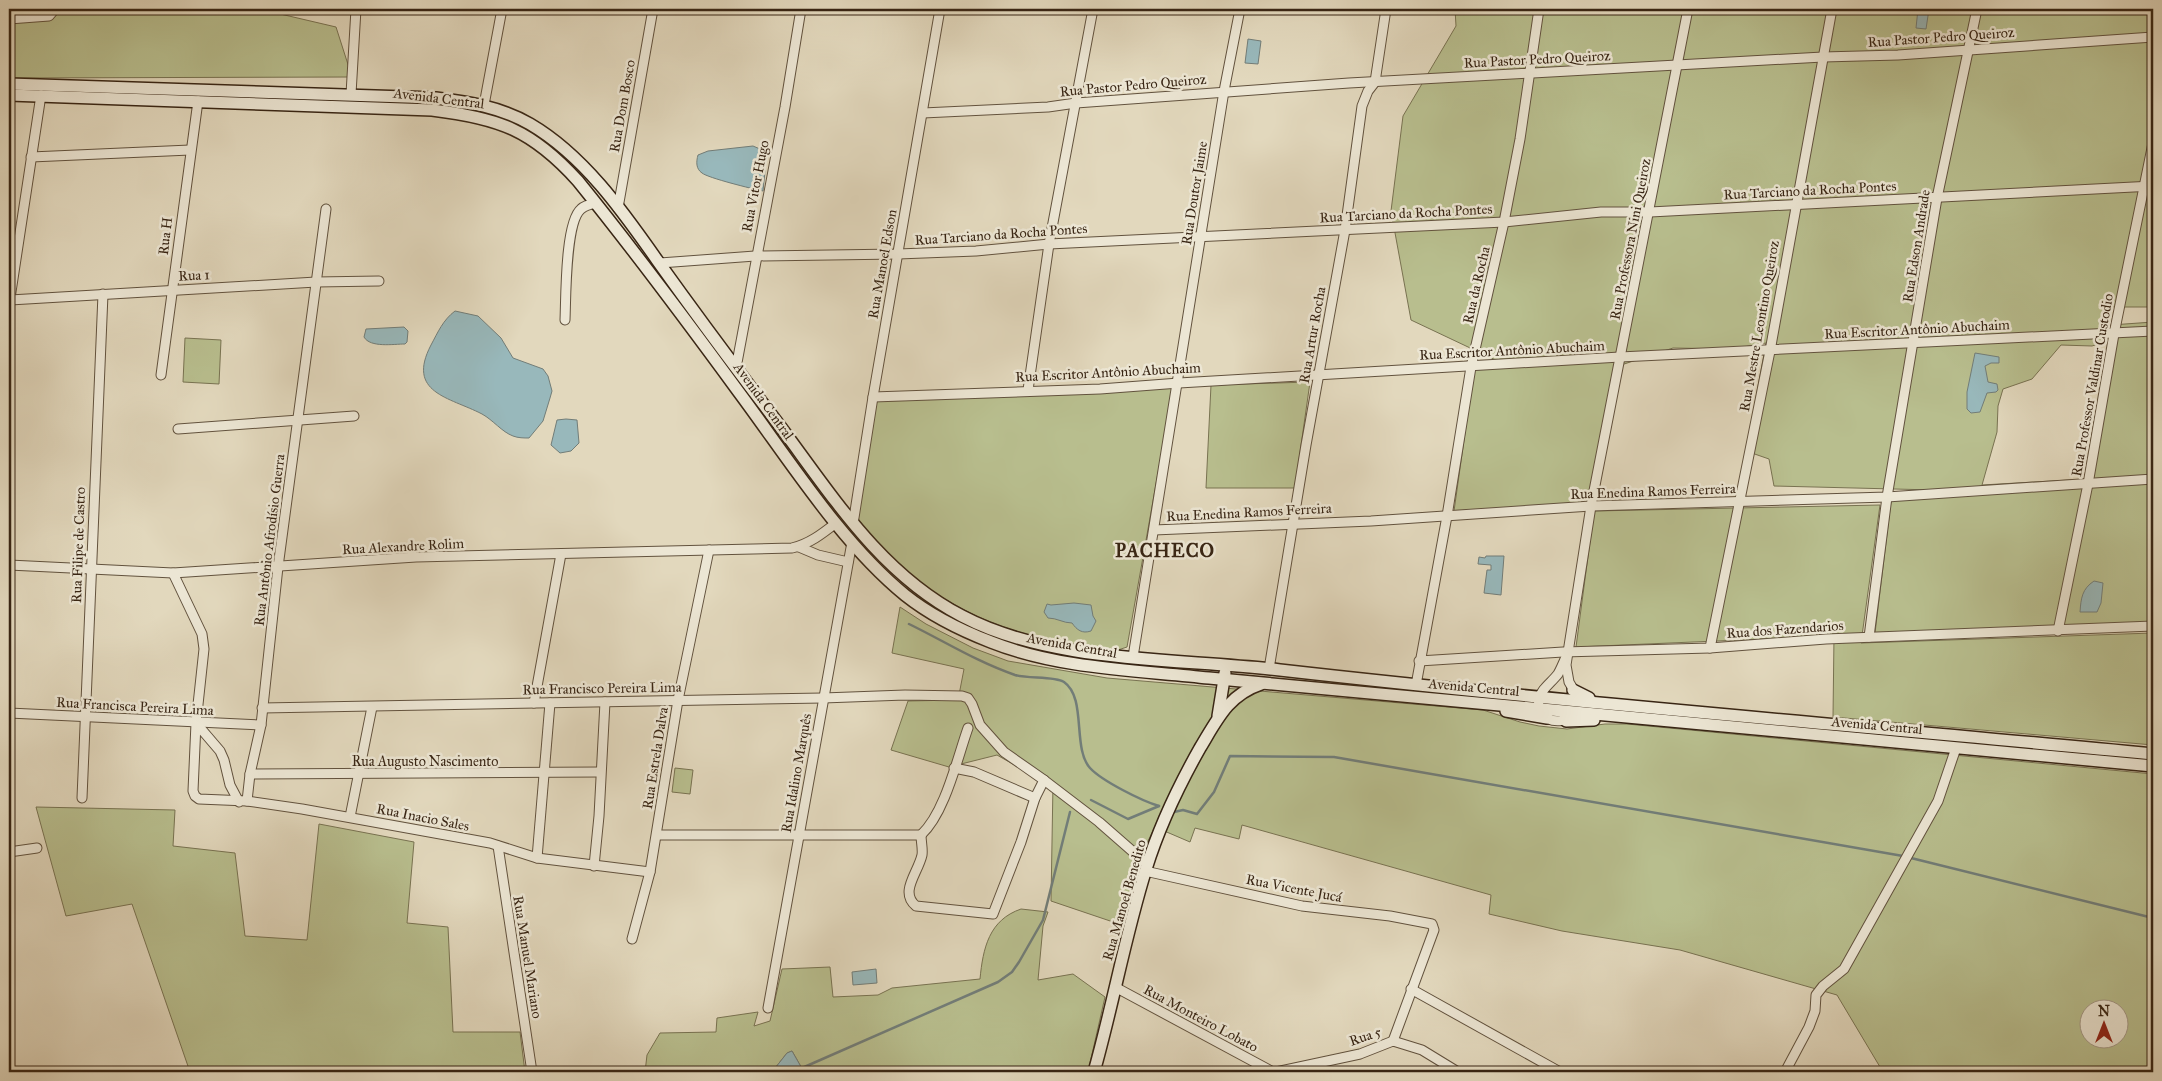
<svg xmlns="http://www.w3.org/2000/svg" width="2162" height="1081" font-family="'IM FELL Great Primer',serif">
  <rect width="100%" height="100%" fill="#e2d8bd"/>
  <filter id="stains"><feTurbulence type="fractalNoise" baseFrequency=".004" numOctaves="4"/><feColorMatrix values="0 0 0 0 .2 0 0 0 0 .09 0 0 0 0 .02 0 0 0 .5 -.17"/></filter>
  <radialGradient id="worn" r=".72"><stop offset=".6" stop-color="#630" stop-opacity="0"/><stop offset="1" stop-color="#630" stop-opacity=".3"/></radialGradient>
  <g fill="#b8be8e" stroke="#787251" fill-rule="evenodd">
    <polygon points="9,9 259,9 336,27 352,77 9,78"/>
    <polygon points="1455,9 2153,9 2153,307 2103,307 2104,342 2092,346 2061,345 2032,379 2003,389 1998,406 1997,432 1982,485 2086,479 2111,325 2153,322 2153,624 1875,633 1891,501 1934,490 1774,486 1769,459 1746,451 1766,343 1732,349 1673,348 1615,367 1587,503 1454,511 1474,369 1504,364 1411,320 1391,211 1403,116 1456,26"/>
    <polygon points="185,338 221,340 219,384 183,382"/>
    <polygon points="1310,382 1295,488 1206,488 1211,385"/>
    <path d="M1174,383L1127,647L1118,650C1045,641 998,633 935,593C926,588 917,583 909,577C890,561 874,539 858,520L877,399Z"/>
    <polygon points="1880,505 1861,643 2153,633 2153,745 1833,717 1834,636 1576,647 1594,511"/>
    <path d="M900,607L926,624L973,648L1008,661L1107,678L1483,710L1520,722L1539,726L1567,729L1605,724H1627L2153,774V1072H1883L1837,995L1680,950L1562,931L1489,914L1491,895L1242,825L1239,839L1195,828L1190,842L1155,827L1145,847L1125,926L1051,901L1053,783L1039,779L997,755L949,767L891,750L908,701L958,700L964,669L892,653ZM2090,1008H2120V1038H2090Z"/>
    <polygon points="675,768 693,770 690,794 672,792"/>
    <polygon points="36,807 175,810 173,846 235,853 245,936 307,940 319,824 414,842 407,923 448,927 453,1032 520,1032 525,1072 190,1072 132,904 66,916"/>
    <path d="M1021,909L1048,912L1043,926L1038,980L1073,974L1105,997L1088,1072H804L792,1051L787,1053L772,1072H645L647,1055L660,1033L716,1032L717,1018L758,1012L754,1026L770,1021L782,969L830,967L833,997L878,995L892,988L980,979C983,948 989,920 1021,909Z"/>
  </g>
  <g fill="#98b8bb" stroke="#727d78">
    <polygon points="1918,9 1929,9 1926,29 1916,28"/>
    <polygon points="1248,39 1261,41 1258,64 1245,63"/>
    <path d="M753,146L767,152L763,191C753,189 708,178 702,173C696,169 696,162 698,155L708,151Z"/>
    <path d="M455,311L478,316L501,338L513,358L543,369L548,376L552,391L550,398L543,421L529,438C524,438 518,438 513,436C502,432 493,420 482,414C449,397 406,393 431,345C438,332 443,320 455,311Z"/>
    <path d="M404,327L408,331L407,342L405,344C394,344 370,348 364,337L366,329Z"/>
    <polygon points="1975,353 1999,357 1999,363 1991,363 1985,366 1988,382 1997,384 1998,390 1996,392 1987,393 1980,412 1971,413 1967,409 1967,392"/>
    <polygon points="566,419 577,420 579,443 571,451 560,453 551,445 557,420"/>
    <polygon points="1486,556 1504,556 1501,595 1484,593 1487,570 1491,570 1491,565 1478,564 1479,557 1485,558"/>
    <path d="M2094,581L2103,583L2101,603L2097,612H2080C2081,598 2082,589 2094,581Z"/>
    <path d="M1074,603L1091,605L1093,616L1096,621L1091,631C1082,634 1077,630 1072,623C1063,623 1057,618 1048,618L1044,612L1047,604L1051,605Z"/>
    <polygon points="876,969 877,983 853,985 852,972"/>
    <polygon points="792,1051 804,1072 772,1072 787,1053"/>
  </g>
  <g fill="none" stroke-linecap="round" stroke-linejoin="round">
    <g stroke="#727d78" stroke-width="2.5">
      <path d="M909,624C944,641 977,662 1015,675C1028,679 1054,676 1064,682C1087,698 1072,748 1090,768C1102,781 1142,801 1159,806"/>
      <polyline points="1091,800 1128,819 1159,806"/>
      <polyline points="1174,812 1183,810 1197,814 1214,792 1230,756 1334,757 1903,856"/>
      <polyline points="1911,858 2153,918"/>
      <polyline points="801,1072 802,1068 998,982 1012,972 1019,962 1043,920 1070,812"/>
    </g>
    <defs>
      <g id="minor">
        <polyline points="9,19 49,16 55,9"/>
        <polyline points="351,94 356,9"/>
        <polyline points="484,105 502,9"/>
        <polyline points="923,113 1048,107 1076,103 1349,83 1823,57 1898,55 2153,37"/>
        <polyline points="31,157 190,150"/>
        <polyline points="618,208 653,9"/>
        <polyline points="660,263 755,256 898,254 976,251 1049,244 1504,222 1601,212 1650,212 2153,186"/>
        <polyline points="10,300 316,282 379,281"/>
        <polyline points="9,305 41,95"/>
        <path d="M565,320C566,299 565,222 581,209C584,206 591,204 596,203"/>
        <polyline points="736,368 785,107 801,9"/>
        <polyline points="161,375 198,101"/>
        <polyline points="1028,390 1049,244 1093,9"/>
        <polyline points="873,397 1100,389 1179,383 1620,357 2153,331"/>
        <polyline points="178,429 354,416"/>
        <polyline points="853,524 873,397 940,9"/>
        <polyline points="1154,530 1371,521 1591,506 1887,497 2153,479"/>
        <polyline points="799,547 818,555 848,562"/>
        <path d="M9,565L173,573L416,557L792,548C809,544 822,534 836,523"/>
        <polyline points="173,573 202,634 204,649 196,723 193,791 195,796 199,799 247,801 302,809 490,843 537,858 650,872"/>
        <polyline points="2058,631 2088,484 2114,334 2153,143"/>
        <polyline points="1869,637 1887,497 1937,198 1977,9"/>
        <polyline points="1710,648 1770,351 1832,9"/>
        <path d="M1568,652C1565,659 1562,667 1558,674C1552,682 1541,689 1539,699C1535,719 1557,726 1571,717"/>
        <polyline points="1133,657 1224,91 1240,9"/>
        <polyline points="1419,661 1563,652 1710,648 1826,639 2153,626"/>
        <polyline points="1269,669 1306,445 1345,230 1362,106 1368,91 1375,82 1386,9"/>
        <polyline points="1416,685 1447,516 1471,367 1504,222 1520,139 1539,9"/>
        <polyline points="1576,694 1569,682 1566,665 1591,506 1688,9"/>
        <polyline points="534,703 561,554"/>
        <polyline points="262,708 823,698 905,695 962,696 968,698 972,704 980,725 1004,752 1044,780 1099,822 1147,864"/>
        <polyline points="9,713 261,725"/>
        <polyline points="196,723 220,751 224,760 230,785 239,802"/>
        <polyline points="954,768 974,772 1035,798"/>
        <polyline points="250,774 600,772"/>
        <polyline points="82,798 103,294"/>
        <polyline points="247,801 250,774 261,725 278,567 326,209"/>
        <polyline points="350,817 372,707"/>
        <polyline points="657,835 921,835"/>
        <path d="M921,835C921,842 923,849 922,855C918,873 899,892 916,906L993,914L1021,842L1035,798L1044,780"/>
        <path d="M921,835C945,813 957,759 968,728"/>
        <polyline points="498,846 532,1072"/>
        <polyline points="9,852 37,848"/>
        <polyline points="537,858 550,703"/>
        <polyline points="594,866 599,816 605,702"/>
        <polyline points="1145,871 1302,906 1390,916 1432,924 1434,930 1393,1041"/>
        <polyline points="632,939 650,872 678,700 709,550"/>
        <polyline points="1115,987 1273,1072"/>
        <polyline points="1411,989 1560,1072"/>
        <polyline points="768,1008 852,542"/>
        <polyline points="1276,1072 1360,1054 1393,1041 1422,1050 1458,1072"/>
        <polyline points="1785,1072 1809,1027 1815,1011 1816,995 1823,986 1844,969 1938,801 1956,748"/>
      </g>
      <g id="secondary">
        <path d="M9,84L436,98C468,102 501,107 530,124C583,155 622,210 657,260C697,316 738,371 780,426C833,497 881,574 962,616C1053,664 1179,658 1280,670C1571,703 1862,726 2153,754"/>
        <path d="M9,95L432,110C499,118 532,130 578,181C633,249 686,320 738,391C788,458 841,543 905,595C930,615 960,630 991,642C1059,669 1137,670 1209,678L2153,766"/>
        <polyline points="1573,690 1589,698"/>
        <polyline points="1506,711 1547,718"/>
        <polyline points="1218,716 1225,673"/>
        <polyline points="1566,721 1594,720"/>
        <path d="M1094,1072C1113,1005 1125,936 1146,869C1159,827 1178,787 1200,748C1217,720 1228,695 1261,684"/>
      </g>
    </defs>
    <use href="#minor" stroke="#62523e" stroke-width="11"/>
    <use href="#secondary" stroke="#382514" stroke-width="14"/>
    <use href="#minor" stroke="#ece6d4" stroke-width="9"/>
    <use href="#secondary" stroke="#ece6d4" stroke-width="11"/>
  </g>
  <g text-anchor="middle" stroke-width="5" stroke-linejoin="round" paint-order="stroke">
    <g font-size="14" fill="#382514" stroke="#ece6d4">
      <text transform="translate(1941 37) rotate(-4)" y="5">Rua Pastor Pedro Queiroz</text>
      <text transform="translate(1537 59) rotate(-3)" y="5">Rua Pastor Pedro Queiroz</text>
      <text transform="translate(1133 85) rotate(-5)" y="5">Rua Pastor Pedro Queiroz</text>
      <text transform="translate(439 98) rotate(7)" y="5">Avenida Central</text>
      <text transform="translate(622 106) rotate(-80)" y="5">Rua Dom Bosco</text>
      <text transform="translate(755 186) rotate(-79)" y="5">Rua Vitor Hugo</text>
      <text transform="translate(1810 190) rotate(-3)" y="5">Rua Tarciano da Rocha Pontes</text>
      <text transform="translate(1194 193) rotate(-81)" y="5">Rua Doutor Jaime</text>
      <text transform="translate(1406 213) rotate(-3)" y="5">Rua Tarciano da Rocha Pontes</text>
      <text transform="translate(1001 234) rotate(-4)" y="5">Rua Tarciano da Rocha Pontes</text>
      <text transform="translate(165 236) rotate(-83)" y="5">Rua H</text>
      <text transform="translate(1630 239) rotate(-79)" y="5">Rua Professora Nini Queiroz</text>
      <text transform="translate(1916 246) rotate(-81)" y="5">Rua Edson Andrade</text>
      <text transform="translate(882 264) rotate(-80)" y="5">Rua Manoel Edson</text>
      <text transform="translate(194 275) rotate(-3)" y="5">Rua 1</text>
      <text transform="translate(1476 285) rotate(-77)" y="5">Rua da Rocha</text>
      <text transform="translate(1759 326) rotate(-80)" y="5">Rua Mestre Leontino Queiroz</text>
      <text transform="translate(1917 329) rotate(-3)" y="5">Rua Escritor Antônio Abuchaim</text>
      <text transform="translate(1312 335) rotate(-80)" y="5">Rua Artur Rocha</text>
      <text transform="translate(1512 350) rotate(-3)" y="5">Rua Escritor Antônio Abuchaim</text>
      <text transform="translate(1108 372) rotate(-3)" y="5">Rua Escritor Antônio Abuchaim</text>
      <text transform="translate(2092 385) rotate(-80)" y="5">Rua Professor Valdinar Custodio</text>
      <text transform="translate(764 401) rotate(54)" y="5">Avenida Central</text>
      <text transform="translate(1653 491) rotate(-2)" y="5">Rua Enedina Ramos Ferreira</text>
      <text transform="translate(1249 512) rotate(-3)" y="5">Rua Enedina Ramos Ferreira</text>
      <text transform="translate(269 540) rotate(-83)" y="5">Rua Antônio Afrodísio Guerra</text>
      <text transform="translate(78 545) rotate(-88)" y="5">Rua Filipe de Castro</text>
      <text transform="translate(403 546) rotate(-3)" y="5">Rua Alexandre Rolim</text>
      <text transform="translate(1785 629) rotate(-4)" y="5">Rua dos Fazendarios</text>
      <text transform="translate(1072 645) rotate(10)" y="5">Avenida Central</text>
      <text transform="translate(1474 687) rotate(5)" y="5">Avenida Central</text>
      <text transform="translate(602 688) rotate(-1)" y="5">Rua Francisco Pereira Lima</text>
      <text transform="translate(135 706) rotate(3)" y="5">Rua Francisca Pereira Lima</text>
      <text transform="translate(1877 725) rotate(5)" y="5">Avenida Central</text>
      <text transform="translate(655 758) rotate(-81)" y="5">Rua Estrela Dalva</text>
      <text x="425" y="766">Rua Augusto Nascimento</text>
      <text transform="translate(796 773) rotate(-80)" y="5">Rua Idalino Marquês</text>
      <text transform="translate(423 817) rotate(11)" y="5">Rua Inacio Sales</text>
      <text transform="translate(1294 888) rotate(11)" y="5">Rua Vicente Jucá</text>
      <text transform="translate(1124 900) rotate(-74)" y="5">Rua Manoel Benedito</text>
      <text transform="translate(528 957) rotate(81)" y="5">Rua Manuel Mariano</text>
      <text transform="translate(1201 1018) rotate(28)" y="5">Rua Monteiro Lobato</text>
      <text transform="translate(1365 1036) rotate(-19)" y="5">Rua 5</text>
    </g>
    <g font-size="19" font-weight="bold" letter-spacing="1" fill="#382514" stroke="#ece6d4">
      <text x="1165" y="557">PACHECO</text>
    </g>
  </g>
  <rect width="2162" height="1081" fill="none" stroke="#e2d8bd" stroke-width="30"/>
  <rect x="10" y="10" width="2142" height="1061" fill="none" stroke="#382514" stroke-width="2.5"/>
  <rect x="15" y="15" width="2132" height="1051" fill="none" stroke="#382514"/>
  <g transform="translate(2104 1024)"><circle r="24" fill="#ece6d4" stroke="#a49987"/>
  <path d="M0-4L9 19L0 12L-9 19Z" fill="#8f2418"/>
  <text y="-8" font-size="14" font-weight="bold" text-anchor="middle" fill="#382514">N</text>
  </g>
  <rect width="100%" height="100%" filter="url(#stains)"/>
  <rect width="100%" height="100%" fill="url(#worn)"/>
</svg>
